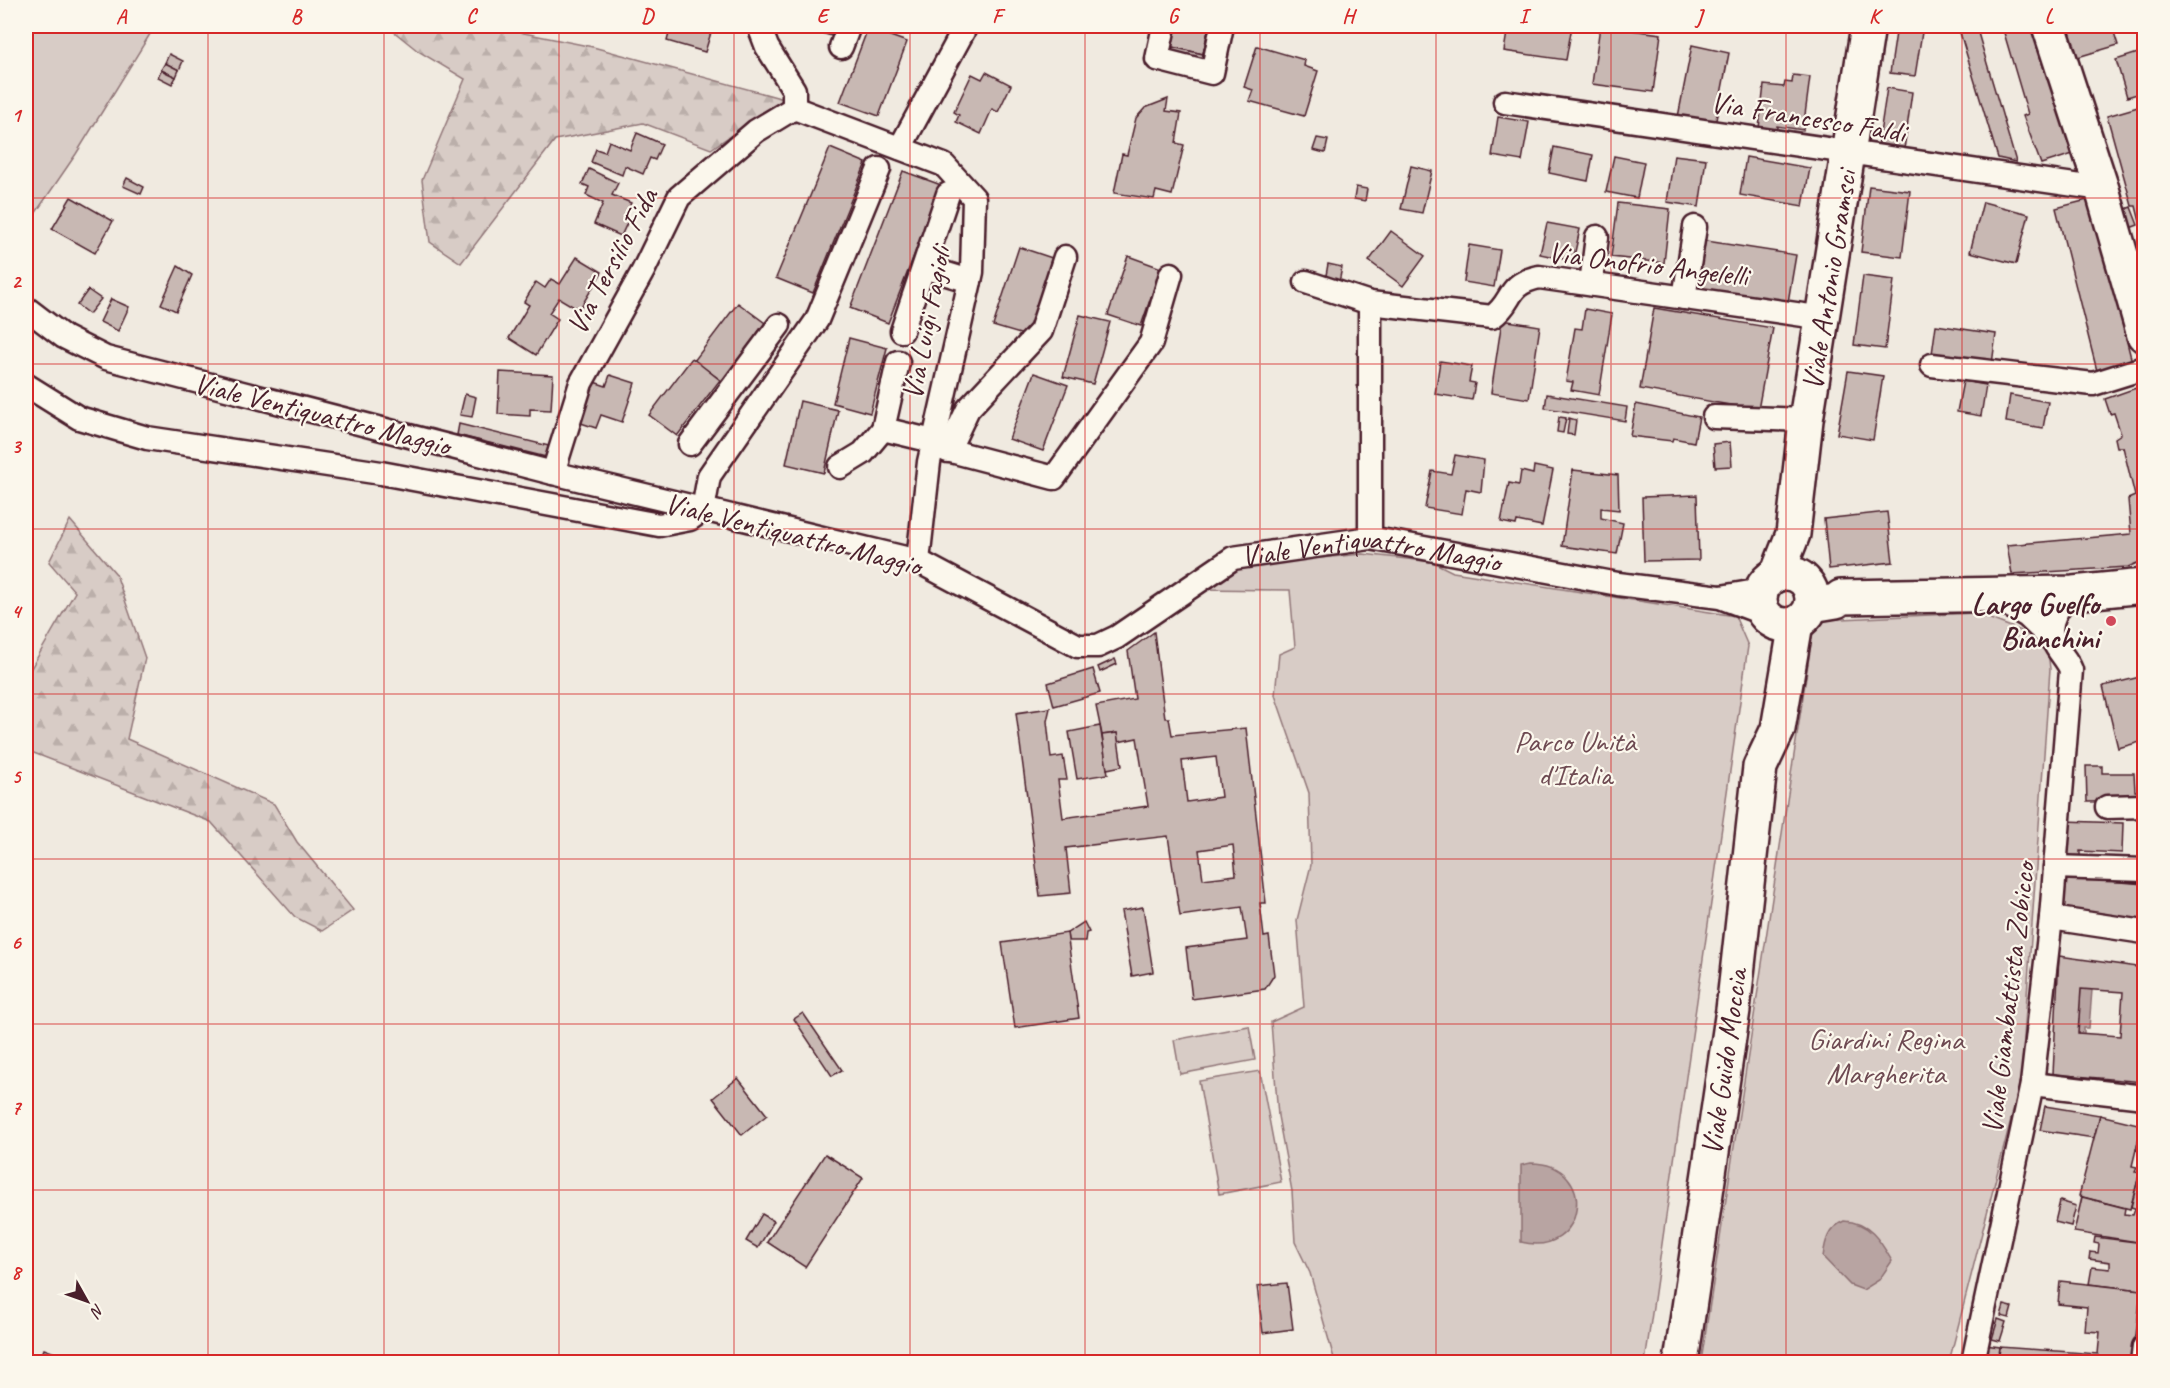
<svg xmlns="http://www.w3.org/2000/svg" width="2170" height="1388" font-family="Caveat,sans-serif">
  <defs>
    <pattern id="forest-firs" width="22" height="20" patternUnits="userSpaceOnUse" patternTransform="scale(1.5)"><rect width="22" height="20" fill="#d8ccc6"/><path d="M5 1l3.5 6h-7zM16 11l3.5 6h-7z" fill="#bbafaa"/></pattern>
  </defs>
  <rect width="100%" height="100%" fill="#f0eae0"/>
  <filter id="ink" filterUnits="userSpaceOnUse"><feTurbulence type="fractalNoise" baseFrequency=".0167" numOctaves="2"/><feDisplacementMap in="SourceGraphic" scale="12" xChannelSelector="R" yChannelSelector="G"/><feConvolveMatrix kernelMatrix="1 2 1 2 8 2 1 2 1" color-interpolation-filters="sRGB"/></filter>
  <g filter="url(#ink)">
    <g fill="#d8ccc6" stroke="#917678" stroke-width="1.5">
      <polygon points="34,26 155,26 76,154 26,227 26,39"/>
      <polygon points="1363,554 1433,562 1453,572 1735,616 1748,646 1645,1362 1335,1362 1310,1273 1295,1242 1292,1191 1278,1116 1271,1022 1304,1007 1297,920 1311,865 1309,793 1275,695 1279,654 1295,647 1290,590 1201,589 1245,565"/>
      <polygon points="1975,613 2047,641 2050,669 2021,1080 1949,1362 1701,1362 1813,631 1819,620"/>
      <polygon points="1249,1026 1255,1060 1180,1074 1174,1040"/>
      <polygon points="1260,1071 1281,1182 1219,1194 1199,1081"/>
    </g>
    <g fill="url(#forest-firs)" stroke="#917678" stroke-width="1.5">
      <polygon points="387,26 505,26 504,29 593,47 784,99 711,149 643,123 555,140 461,263 430,242 422,180 465,79 418,51"/>
      <polygon points="70,520 116,574 145,658 127,739 274,804 297,842 353,910 322,931 295,917 211,822 26,750 26,677 75,592 49,562"/>
    </g>
    <g fill="#b8a4a2" stroke="#8c6f72" stroke-width="1.5">
      <polygon points="2081,989 2092,990 2089,1028 2084,1028 2084,1034 2078,1033"/>
      <path d="M1531,1163C1600,1163 1586,1259 1521,1242V1165Z"/>
      <path d="M1844,1221C1869,1222 1880,1240 1892,1261L1879,1280L1863,1290L1850,1285L1823,1257C1825,1241 1828,1228 1844,1221Z"/>
    </g>
    <g fill="#c8b8b3" stroke="#4a1f2b" stroke-width="1.5" fill-rule="evenodd">
      <polygon points="671,26 713,26 705,52 667,41"/>
      <polygon points="798,26 838,26 835,37"/>
      <polygon points="1170,26 1209,26 1203,54 1172,47 1173,42 1167,40"/>
      <polygon points="1508,26 1572,26 1566,60 1504,51"/>
      <polygon points="1600,26 1661,34 1653,92 1592,84"/>
      <polygon points="1897,26 1923,26 1915,76 1890,73"/>
      <polygon points="1958,26 1976,26 2016,162 1998,158"/>
      <polygon points="2002,26 2035,26 2073,154 2041,164 2023,116 2028,114"/>
      <polygon points="2061,26 2112,26 2118,45 2071,59"/>
      <polygon points="868,28 907,42 879,116 840,102"/>
      <polygon points="1208,31 1216,32 1209,64 1180,57 1180,52 1171,50 1172,47 1203,54"/>
      <polygon points="1692,45 1729,53 1715,125 1678,117"/>
      <polygon points="1257,46 1305,60 1304,66 1318,71 1304,116 1249,101 1253,90 1244,87"/>
      <polygon points="2144,51 2144,92 2127,97 2116,60"/>
      <polygon points="169,54 183,61 179,70 165,63"/>
      <polygon points="165,63 179,70 176,77 161,70"/>
      <polygon points="161,70 176,77 172,84 158,77"/>
      <polygon points="986,72 1011,85 998,112 992,109 981,134 956,122 959,115 954,112 972,74 982,79"/>
      <polygon points="1793,75 1810,77 1803,130 1777,126 1777,130 1759,128 1764,85 1784,87 1785,82 1792,83"/>
      <polygon points="1887,88 1912,92 1903,157 1877,153"/>
      <polygon points="1168,99 1166,111 1181,113 1176,143 1184,145 1172,195 1156,191 1154,199 1114,193 1122,154 1127,155 1136,118 1145,108"/>
      <polygon points="2138,107 2144,132 2144,225 2141,226 2136,206 2132,206 2107,116"/>
      <polygon points="1498,117 1529,122 1522,161 1492,156"/>
      <polygon points="637,133 662,144 655,160 650,158 643,174 625,166 622,175 591,162 596,149 605,152 609,141 630,150"/>
      <polygon points="1317,138 1328,140 1325,153 1313,150"/>
      <polygon points="1554,147 1593,155 1588,181 1549,173"/>
      <polygon points="830,148 866,163 813,293 776,278"/>
      <polygon points="1674,155 1706,159 1699,207 1667,202"/>
      <polygon points="1614,156 1644,162 1637,198 1606,192"/>
      <polygon points="1746,157 1810,168 1803,206 1740,195"/>
      <polygon points="1411,166 1432,171 1422,213 1401,209"/>
      <polygon points="589,169 618,183 612,195 631,203 624,219 628,221 621,236 594,224 603,203 586,195 589,187 582,184"/>
      <polygon points="903,171 941,185 888,323 850,308"/>
      <polygon points="127,178 144,187 141,194 123,186"/>
      <polygon points="1869,186 1910,191 1902,257 1861,252"/>
      <polygon points="1356,187 1367,189 1365,201 1354,199"/>
      <polygon points="71,197 113,221 95,253 52,229"/>
      <polygon points="2091,199 2132,362 2097,371 2056,208"/>
      <polygon points="1983,202 2029,214 2016,264 1970,252"/>
      <polygon points="1618,203 1670,209 1664,263 1611,257"/>
      <polygon points="2131,207 2138,225 2130,228 2123,210"/>
      <polygon points="1547,223 1580,229 1573,261 1540,254"/>
      <polygon points="1391,231 1425,256 1403,286 1369,261"/>
      <polygon points="1700,240 1796,255 1787,308 1691,293"/>
      <polygon points="1469,245 1500,250 1494,287 1464,282"/>
      <polygon points="1019,247 1052,258 1027,336 993,326"/>
      <polygon points="1128,256 1161,268 1141,326 1108,315"/>
      <polygon points="577,257 602,272 579,310 559,298 549,313 558,319 536,355 509,338 529,305 524,302 536,282 545,288 551,279 560,284"/>
      <polygon points="1328,264 1342,267 1339,283 1325,281"/>
      <polygon points="178,266 192,275 176,311 161,304"/>
      <polygon points="1863,276 1894,280 1885,349 1854,345"/>
      <polygon points="88,290 101,299 89,314 77,305"/>
      <polygon points="111,299 129,307 118,331 100,322"/>
      <polygon points="738,303 765,323 722,381 694,361"/>
      <polygon points="1654,308 1773,328 1758,410 1640,389"/>
      <polygon points="1585,309 1612,314 1599,395 1571,390 1573,382 1566,381 1575,328 1582,329"/>
      <polygon points="1080,315 1110,322 1093,384 1063,377"/>
      <polygon points="1502,320 1540,326 1529,399 1491,393"/>
      <polygon points="1936,325 1996,334 1992,364 1932,354"/>
      <polygon points="849,338 887,348 870,413 833,403"/>
      <polygon points="692,358 720,380 677,436 649,415"/>
      <polygon points="1440,361 1472,366 1469,382 1475,383 1472,400 1435,394"/>
      <polygon points="1848,371 1883,376 1873,440 1837,434"/>
      <polygon points="500,372 553,375 551,410 530,409 530,416 498,414"/>
      <polygon points="1034,373 1068,385 1043,451 1009,439"/>
      <polygon points="610,375 635,383 622,422 601,415 596,428 578,422 591,381 606,386"/>
      <polygon points="1963,381 1986,385 1981,416 1957,412"/>
      <polygon points="2136,388 2144,418 2144,560 2128,567 2012,574 2007,545 2131,534 2128,499 2135,496 2123,447 2117,447 2115,438 2121,434 2114,413 2110,414 2105,399"/>
      <polygon points="465,394 476,397 472,417 460,415"/>
      <polygon points="1547,394 1627,407 1625,421 1545,408"/>
      <polygon points="2010,395 2048,402 2043,428 2006,422"/>
      <polygon points="800,401 838,410 824,473 786,464"/>
      <polygon points="1636,404 1699,417 1694,442 1673,438 1672,441 1630,436"/>
      <polygon points="1559,417 1566,418 1563,433 1557,432"/>
      <polygon points="1569,418 1576,420 1574,435 1567,434"/>
      <polygon points="459,424 549,446 546,457 457,435"/>
      <polygon points="1730,442 1732,466 1715,467 1713,444"/>
      <polygon points="1455,455 1484,460 1481,492 1466,489 1462,514 1425,508 1432,471 1451,474"/>
      <polygon points="1534,466 1553,470 1542,526 1517,521 1516,525 1501,522 1509,483 1519,485 1521,471 1533,474"/>
      <polygon points="1573,470 1618,475 1619,510 1601,508 1601,518 1623,523 1617,554 1562,546"/>
      <polygon points="1697,495 1699,560 1644,561 1642,497"/>
      <polygon points="1887,512 1893,562 1829,569 1824,519"/>
      <path d="M1154,632L1165,718H1169L1172,735L1246,728L1266,903H1260L1264,937L1269,936L1274,975L1265,989L1192,999L1186,948L1247,940L1242,907L1180,916L1168,836L1066,848L1071,893L1040,896L1016,713L1050,708L1047,721L1051,758L1063,756L1067,780H1058L1063,818L1148,806L1137,738L1118,742L1117,733L1102,735L1096,706L1135,699L1128,651ZM1216,757L1221,797L1187,802L1182,761ZM1233,845L1236,875L1203,879L1199,850Z"/>
      <polygon points="1115,659 1117,664 1100,672 1098,667"/>
      <polygon points="1093,669 1100,693 1054,706 1048,683"/>
      <polygon points="2144,676 2144,741 2118,748 2103,686"/>
      <polygon points="1100,726 1108,774 1077,779 1069,732"/>
      <polygon points="1117,733 1122,766 1107,769 1102,735"/>
      <polygon points="2086,766 2102,766 2102,773 2134,773 2135,791 2144,791 2144,801 2087,802"/>
      <polygon points="2065,821 2123,823 2122,853 2080,851 2080,861 2064,861"/>
      <polygon points="2062,877 2144,884 2144,920 2059,913"/>
      <polygon points="1143,907 1153,972 1132,976 1121,911"/>
      <polygon points="1084,922 1089,932 1086,933 1085,941 1068,941 1067,933"/>
      <polygon points="1067,933 1079,1018 1015,1028 1002,943"/>
      <path d="M2059,956L2144,968V1082L2053,1074ZM2081,989L2123,992L2120,1036L2078,1033Z"/>
      <polygon points="803,1013 842,1070 832,1076 794,1019"/>
      <polygon points="738,1078 767,1115 742,1135 713,1098"/>
      <polygon points="2045,1106 2100,1115 2094,1138 2040,1130"/>
      <polygon points="2100,1115 2142,1125 2132,1166 2137,1167 2135,1171 2140,1172 2130,1209 2079,1196"/>
      <polygon points="2144,1132 2144,1151 2136,1150 2140,1133"/>
      <polygon points="825,1154 863,1178 805,1267 767,1242"/>
      <polygon points="2140,1172 2144,1172 2144,1211 2131,1207"/>
      <polygon points="2082,1197 2125,1208 2124,1214 2133,1215 2135,1209 2144,1211 2144,1243 2074,1232"/>
      <polygon points="2060,1201 2076,1206 2071,1226 2055,1222"/>
      <polygon points="762,1214 774,1221 758,1248 746,1241"/>
      <polygon points="2095,1237 2144,1243 2144,1275 2141,1290 2089,1284 2092,1267 2110,1269 2110,1262 2089,1259 2090,1252 2098,1253 2099,1244 2094,1243"/>
      <polygon points="2060,1281 2141,1290 2133,1362 1998,1362 2000,1347 2098,1354 2100,1332 2085,1331 2087,1307 2058,1304"/>
      <polygon points="1287,1283 1293,1329 1263,1333 1257,1286"/>
      <polygon points="2004,1305 2012,1307 2009,1318 2001,1316"/>
      <polygon points="1998,1319 2006,1322 2000,1341 1992,1339"/>
      <polygon points="1985,1345 2000,1347 1998,1362 1982,1362"/>
      <polygon points="44,1349 60,1355 57,1362 39,1362"/>
    </g>
    <g fill="none" stroke-linecap="round" stroke-linejoin="round">
      <defs>
        <g id="street">
          <polyline points="759,26 767,47 794,90 794,108"/>
          <polyline points="1164,26 1157,59 1212,73 1222,26"/>
          <polyline points="841,47 849,26"/>
          <polyline points="1505,102 2102,189"/>
          <polyline points="794,108 944,165 974,198 972,272 929,462 918,561"/>
          <polyline points="900,148 966,26"/>
          <polyline points="924,267 970,281"/>
          <path d="M1306,282L1370,303L1492,317C1515,301 1504,285 1539,277L1824,318"/>
          <polyline points="1591,284 1597,237"/>
          <polyline points="1684,298 1695,227"/>
          <path id="s1" d="M26,308L64,337L106,358L553,473L918,561L1078,646H1098L1117,637L1233,558L1370,538L1618,584L1720,597L1765,614"/>
          <polyline points="902,331 948,194"/>
          <polyline points="898,362 883,429 933,441"/>
          <polyline points="1932,365 2093,384 2144,368"/>
          <polyline points="26,385 79,418 147,438 381,473 659,525 690,519 703,510 709,476 817,320 879,169"/>
          <polyline points="1714,417 1806,420"/>
          <polyline points="690,444 779,325"/>
          <polyline points="932,446 1054,478 1151,343 1171,274"/>
          <polyline points="948,451 968,409 1041,331 1065,257"/>
          <polyline points="840,467 863,453 883,429"/>
          <polyline points="553,473 581,383 643,271 679,197 756,131 794,108"/>
          <polyline points="1370,538 1370,303"/>
          <polyline points="1993,596 2027,616 2053,641"/>
          <polyline points="1721,597 1762,590"/>
          <polyline points="2107,807 2144,806"/>
          <polyline points="2055,867 2144,870"/>
          <polyline points="2051,918 2144,932"/>
          <polyline points="2032,1084 2144,1097"/>
          <path d="M1973,1362L2032,1084L2051,918L2071,670C2067,659 2058,652 2054,642C2045,623 2059,604 2073,593"/>
          <polyline points="2142,1362 2144,1347"/>
        </g>
        <g id="secondary">
          <polyline points="2049,26 2102,189 2144,335"/>
          <circle cx="1786" cy="599" r="26"/>
          <polyline points="1780,574 1780,567 1793,534 1806,420 1868,26"/>
          <polyline points="1812,605 1836,601 1841,597 2073,593 2144,586"/>
          <polyline points="1681,1362 1733,1010 1760,767 1778,729 1796,623"/>
        </g>
      </defs>
      <use href="#street" stroke="#4a1f2b" stroke-width="27"/>
      <use href="#secondary" stroke="#4a1f2b" stroke-width="38"/>
      <use href="#street" stroke="#fbf7ec" stroke-width="22"/>
      <use href="#secondary" stroke="#fbf7ec" stroke-width="33"/>
    </g>
  </g>
  <path fill="none" stroke="#d62828" stroke-width="1.5" stroke-opacity="0.55" d="M208,26V1362M384,26V1362M559,26V1362M734,26V1362M910,26V1362M1085,26V1362M1260,26V1362M1436,26V1362M1611,26V1362M1786,26V1362M1962,26V1362M26,198H2144M26,364H2144M26,529H2144M26,694H2144M26,859H2144M26,1024H2144M26,1190H2144"/>
  <circle fill="#d1495b" stroke="#fbf7ec" stroke-width="2" cx="2111" cy="621" r="6"/>
  <g text-anchor="middle" stroke-width="4.5" stroke-linejoin="round" paint-order="stroke">
    <g font-size="30" fill="#4a1f2b" stroke="#fbf7ec">
      <text transform="translate(1808 117) rotate(9)" y="10">Via Francesco Faldi</text>
      <text transform="translate(612 261) rotate(-62)" y="10">Via Tersilio Fida</text>
      <text transform="translate(1648 264) rotate(7)" y="10">Via Onofrio Angelelli</text>
      <text transform="translate(1829 280) rotate(-81)" y="10">Viale Antonio Gramsci</text>
      <text transform="translate(926 323) rotate(-79)" y="10">Via Luigi Fagioli</text>
      <text transform="translate(322 414) rotate(14)" y="10">Viale Ventiquattro Maggio</text>
      <text transform="translate(793 534) rotate(14)" y="10">Viale Ventiquattro Maggio</text>
      <text dy="10" stroke="none"><textPath href="#s1" startOffset="1434">Viale Ventiquattro Maggio</textPath></text>
      <text transform="translate(2008 998) rotate(-83)" y="10">Viale Giambattista Zobicco</text>
      <text transform="translate(1724 1062) rotate(-82)" y="10">Viale Guido Moccia</text>
    </g>
    <g font-size="30" font-weight="bold" fill="#4a1f2b" stroke="#fbf7ec" text-anchor="end">
      <text x="2099" y="614">Largo Guelfo<tspan x="2099" dy="34">Bianchini</tspan></text>
    </g>
    <g font-size="30" fill="#6e4a52" stroke="#fbf7ec">
      <text x="1575" y="751">Parco Unità<tspan x="1575" dy="34">d'Italia</tspan></text>
      <text x="1886" y="1049">Giardini Regina<tspan x="1886" dy="34">Margherita</tspan></text>
    </g>
  </g>
  <rect width="2170" height="1388" fill="none" stroke="#fbf7ec" stroke-width="66"/>
  <g transform="translate(87 1301) rotate(130)" stroke="#fbf7ec" stroke-width="4.5" paint-order="stroke">
  <path d="M0-4.5L10 22L0 15L-10 22Z" fill="#4a1f2b"/>
  <text y="-9" font-size="16" font-weight="bold" text-anchor="middle" fill="#4a1f2b">N</text>
  </g>
  <rect x="33" y="33" width="2104" height="1322" fill="none" stroke="#d62828" stroke-width="2"/>
  <g font-size="20" text-anchor="middle" font-weight="bold" fill="#d62828">
    <text x="121" y="23">A</text>
    <text x="296" y="23">B</text>
    <text x="471" y="23">C</text>
    <text x="647" y="23">D</text>
    <text x="822" y="23">E</text>
    <text x="997" y="23">F</text>
    <text x="1173" y="23">G</text>
    <text x="1348" y="23">H</text>
    <text x="1523" y="23">I</text>
    <text x="1699" y="23">J</text>
    <text x="1874" y="23">K</text>
    <text x="2049" y="23">L</text>
    <text x="16" y="122">1</text>
    <text x="16" y="288">2</text>
    <text x="16" y="453">3</text>
    <text x="16" y="618">4</text>
    <text x="16" y="783">5</text>
    <text x="16" y="949">6</text>
    <text x="16" y="1114">7</text>
    <text x="16" y="1279">8</text>
  </g>
</svg>
